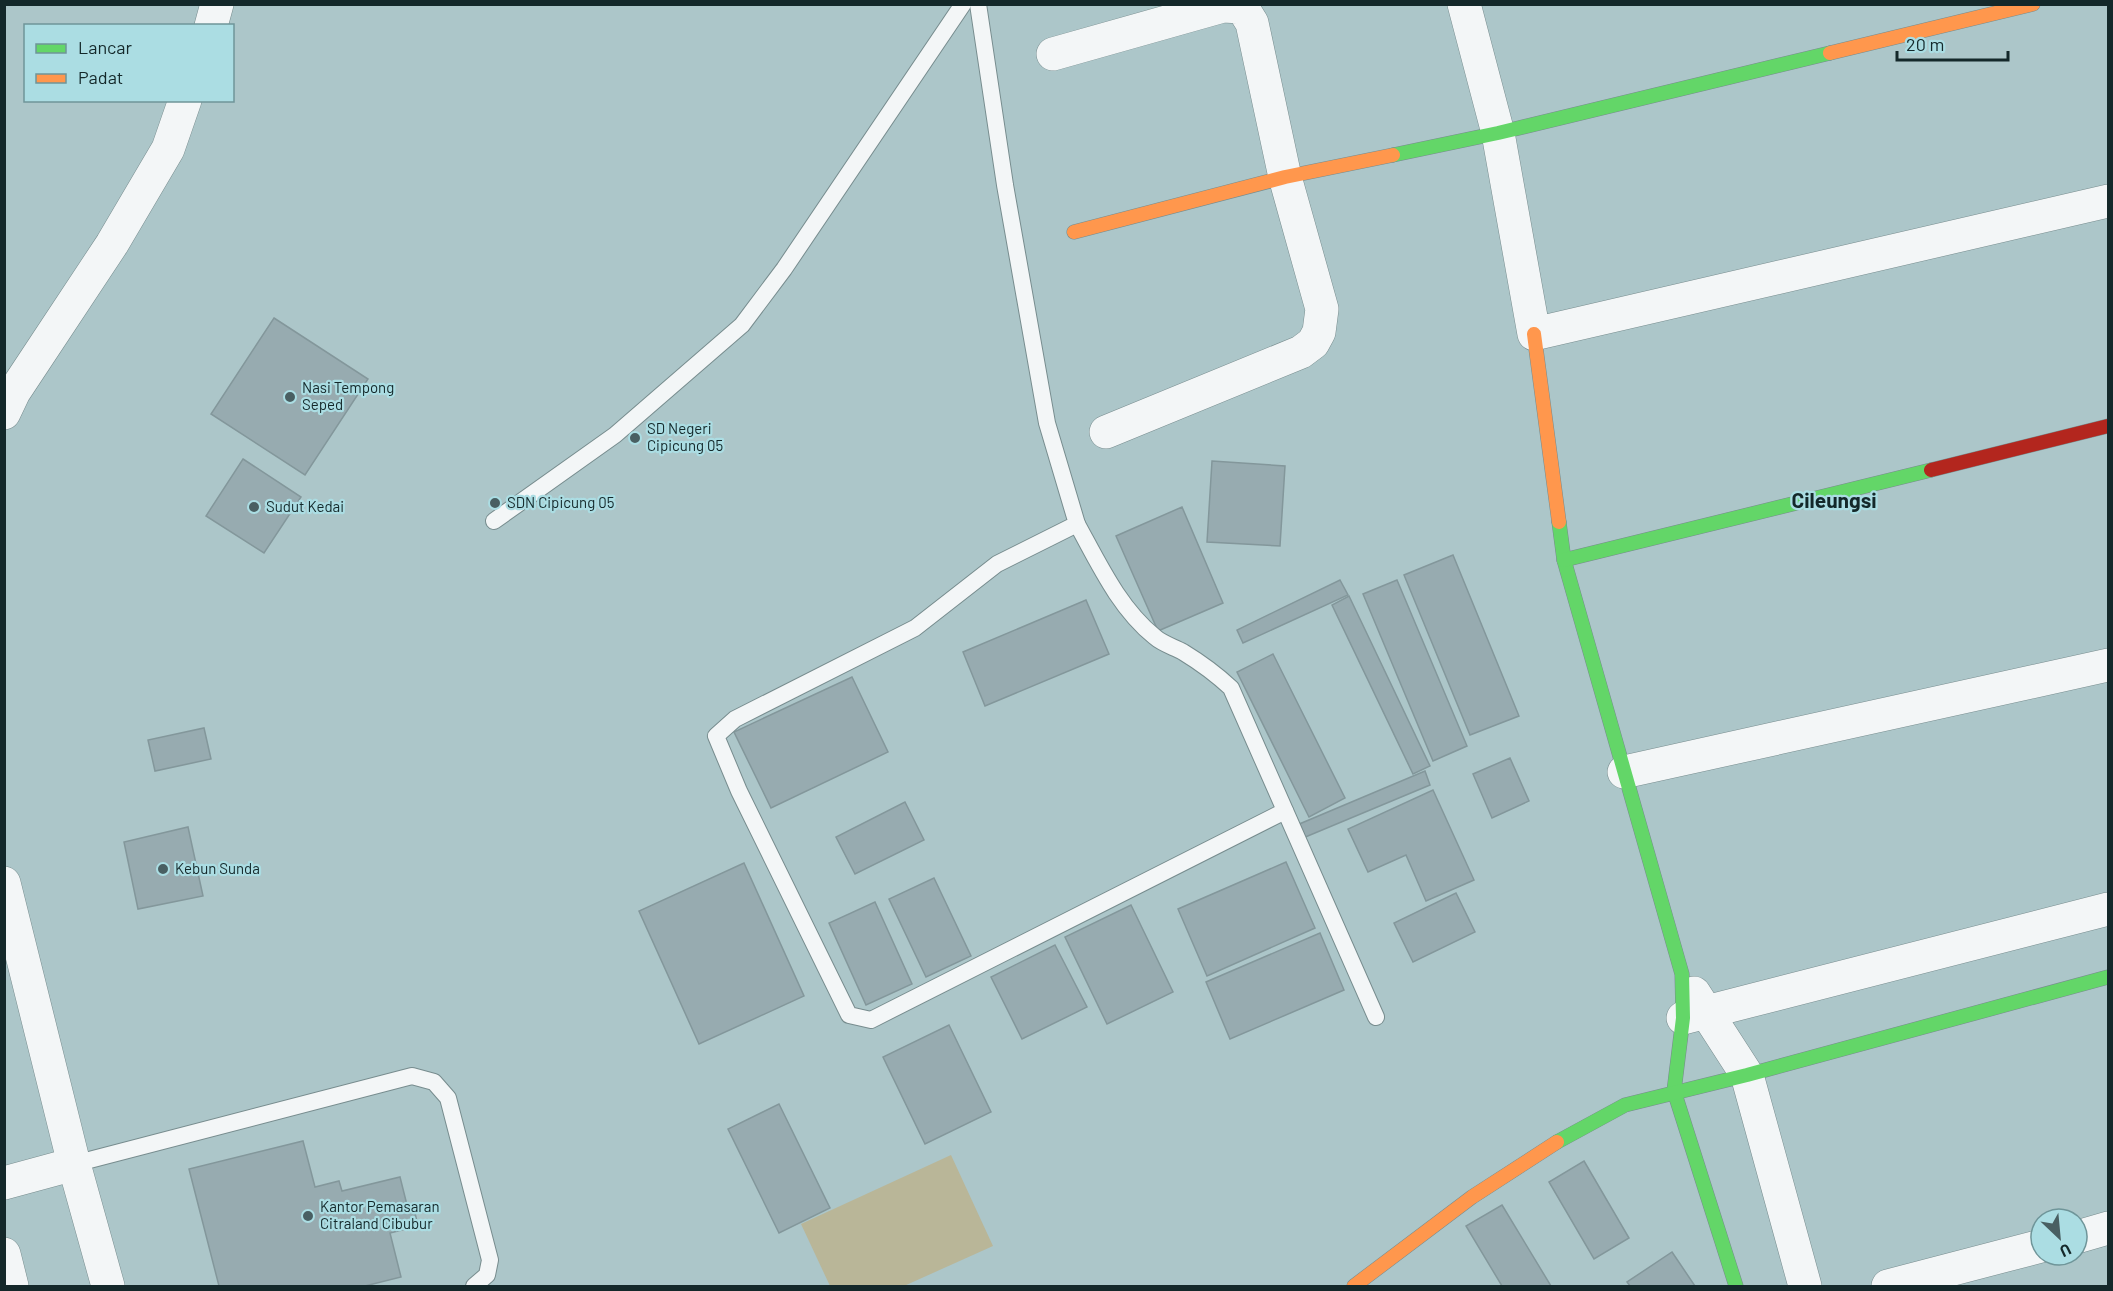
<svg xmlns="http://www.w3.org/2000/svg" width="2113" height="1291" font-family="Barlow,sans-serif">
  <rect width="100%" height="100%" fill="#acc6c9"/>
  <polygon fill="#b9b698" points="951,1155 993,1246 904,1286 830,1286 801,1224"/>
  <g fill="#97abb0" stroke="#83979b" stroke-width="1.5">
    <polygon points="274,318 368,379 305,475 211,414"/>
    <polygon points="243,459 301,497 264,553 206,516"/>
    <polygon points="1212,461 1285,466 1280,546 1207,542"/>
    <polygon points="1182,507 1223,603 1158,631 1116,536"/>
    <polygon points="1453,555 1519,716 1470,735 1404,575"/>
    <polygon points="1340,580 1348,595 1243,643 1237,630"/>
    <polygon points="1397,580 1467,746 1433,761 1363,594"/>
    <polygon points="1349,596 1430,766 1413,774 1332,605"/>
    <polygon points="1086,600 1109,654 985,706 963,652"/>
    <polygon points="1273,654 1345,798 1309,817 1237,672"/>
    <polygon points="852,677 888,752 771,808 734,732"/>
    <polygon points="204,728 211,759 155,771 148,740"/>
    <polygon points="1510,758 1529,801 1492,818 1473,774"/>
    <polygon points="1425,771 1430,785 1303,838 1297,825"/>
    <polygon points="1433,790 1474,880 1426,901 1406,855 1368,872 1348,829"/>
    <polygon points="905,802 924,840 855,874 836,837"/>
    <polygon points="188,827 203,896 138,909 124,842"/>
    <polygon points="1286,862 1315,928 1207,976 1178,909"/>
    <polygon points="744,863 804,996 699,1044 639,911"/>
    <polygon points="934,878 971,956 926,977 889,899"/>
    <polygon points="1456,893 1475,932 1413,962 1394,923"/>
    <polygon points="875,902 912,984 866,1005 829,923"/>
    <polygon points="1131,905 1173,992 1107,1024 1065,937"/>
    <polygon points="1320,933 1344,990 1230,1039 1206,982"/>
    <polygon points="1055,945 1087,1007 1022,1039 991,977"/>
    <polygon points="949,1025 991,1112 925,1144 883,1057"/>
    <polygon points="779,1104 830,1208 779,1233 728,1129"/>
    <polygon points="303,1141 315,1187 339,1181 342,1191 400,1177 407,1205 413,1204 418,1226 390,1233 401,1277 365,1286 219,1286 189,1169"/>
    <polygon points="1584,1161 1629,1238 1594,1259 1549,1182"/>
    <polygon points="1502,1205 1551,1286 1502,1286 1466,1226"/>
    <polygon points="1672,1252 1695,1286 1630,1286 1627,1282"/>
  </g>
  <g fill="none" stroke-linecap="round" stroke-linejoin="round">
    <defs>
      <g id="lane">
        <polyline points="978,4 1005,185 1047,423 1077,524 997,564 915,628 735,719 716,736 739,791 849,1015 871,1020 1285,811"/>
        <polyline points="494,521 615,435 742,325 784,269 963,4"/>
        <path d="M1077,524C1099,564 1119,608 1155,637C1163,644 1174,647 1183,652C1201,663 1216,674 1231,688L1376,1017"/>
        <polyline points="74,1164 412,1076 434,1082 448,1098 490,1260 487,1275 474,1286"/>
      </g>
      <g id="street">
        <polyline points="1464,4 1498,133 1534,334 2108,201"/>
        <polyline points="211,26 217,4"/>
        <polyline points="1053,54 1223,6 1242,7 1252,23 1285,177 1322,309 1319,332 1313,343 1301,352 1106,432"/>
        <polyline points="4,413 14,392 112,244 168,149 185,100"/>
        <polyline points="1624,772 2108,665"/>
        <polyline points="4,883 74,1164 108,1286"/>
        <polyline points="1694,993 1747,1075 1805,1286"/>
        <polyline points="1683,1018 2108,909"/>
        <polyline points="4,1183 74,1164"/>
        <polyline points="2077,1237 2108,1228"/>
        <polyline points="4,1254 12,1286"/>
        <polyline points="1888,1286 2041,1246"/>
      </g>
      <g id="fast">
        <polyline points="1393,155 1498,133 1830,53"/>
        <polyline points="1559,522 1564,560 1682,974 1683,1018 1674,1091 1736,1286"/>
        <polyline points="1564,560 1931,470"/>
        <polyline points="1557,1142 1625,1105 1747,1075 2108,977"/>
      </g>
      <g id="slow">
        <polyline points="1830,53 2033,4"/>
        <polyline points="1074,232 1285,177 1393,155"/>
        <polyline points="1534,334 1559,522"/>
        <polyline points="1354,1286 1472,1197 1557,1142"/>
      </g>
      <polyline id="jam" points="1931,470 2108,426"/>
    </defs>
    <use href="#lane" stroke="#778c8e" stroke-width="18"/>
    <use href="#street" stroke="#778c8e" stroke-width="34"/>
    <use href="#fast" stroke="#778c8e" stroke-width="15"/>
    <use href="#slow" stroke="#778c8e" stroke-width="15"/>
    <use href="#jam" stroke="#778c8e" stroke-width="15"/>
    <use href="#lane" stroke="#f3f6f7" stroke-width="16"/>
    <use href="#street" stroke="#f3f6f7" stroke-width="33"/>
    <use href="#fast" stroke="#63d668" stroke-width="14"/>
    <use href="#slow" stroke="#ff974d" stroke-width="14"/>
    <use href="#jam" stroke="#b3261e" stroke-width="14"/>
  </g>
  <g fill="#495f62" stroke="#abdde3" stroke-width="2">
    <circle cx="290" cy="397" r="6"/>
    <circle cx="635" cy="438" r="6"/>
    <circle cx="495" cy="503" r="6"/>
    <circle cx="254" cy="507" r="6"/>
    <circle cx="163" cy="869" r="6"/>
    <circle cx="308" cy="1216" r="6"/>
  </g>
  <g text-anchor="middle" stroke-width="4.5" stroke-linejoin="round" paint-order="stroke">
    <g font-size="15" fill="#14282a" stroke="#abdde3" text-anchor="start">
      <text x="302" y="393">Nasi Tempong<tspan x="302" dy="17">Seped</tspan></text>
      <text x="647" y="434">SD Negeri<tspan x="647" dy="17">Cipicung 05</tspan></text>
      <text x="507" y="508">SDN Cipicung 05</text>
      <text x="266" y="512">Sudut Kedai</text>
      <text x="175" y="874">Kebun Sunda</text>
      <text x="320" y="1212">Kantor Pemasaran<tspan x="320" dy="17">Citraland Cibubur</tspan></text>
    </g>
    <g font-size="21" font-weight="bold" fill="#14282a" stroke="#abdde3">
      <text x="1834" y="508">Cileungsi</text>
    </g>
  </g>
  <rect width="2113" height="1291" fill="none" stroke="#14282a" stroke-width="12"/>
  <rect x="24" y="24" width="210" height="78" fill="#abdde3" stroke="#6f9599" stroke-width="1.5"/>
  <rect x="36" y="44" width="30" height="9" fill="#63d668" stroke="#6f9599" stroke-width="1.5"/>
  <text x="78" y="54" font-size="18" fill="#14282a">Lancar</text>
  <rect x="36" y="74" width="30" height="9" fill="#ff974d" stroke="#6f9599" stroke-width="1.5"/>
  <text x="78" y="84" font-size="18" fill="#14282a">Padat</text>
  <g transform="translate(2059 1237) rotate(154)"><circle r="28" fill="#abdde3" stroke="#6f9599" stroke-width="1.5"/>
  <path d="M0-4.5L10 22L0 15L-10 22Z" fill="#495f62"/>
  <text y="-9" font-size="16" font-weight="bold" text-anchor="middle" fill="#14282a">U</text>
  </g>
  <path d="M1897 51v9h111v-9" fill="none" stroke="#14282a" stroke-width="3"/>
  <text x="1906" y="51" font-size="18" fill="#14282a" stroke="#abdde3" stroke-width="4.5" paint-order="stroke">20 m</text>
</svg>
